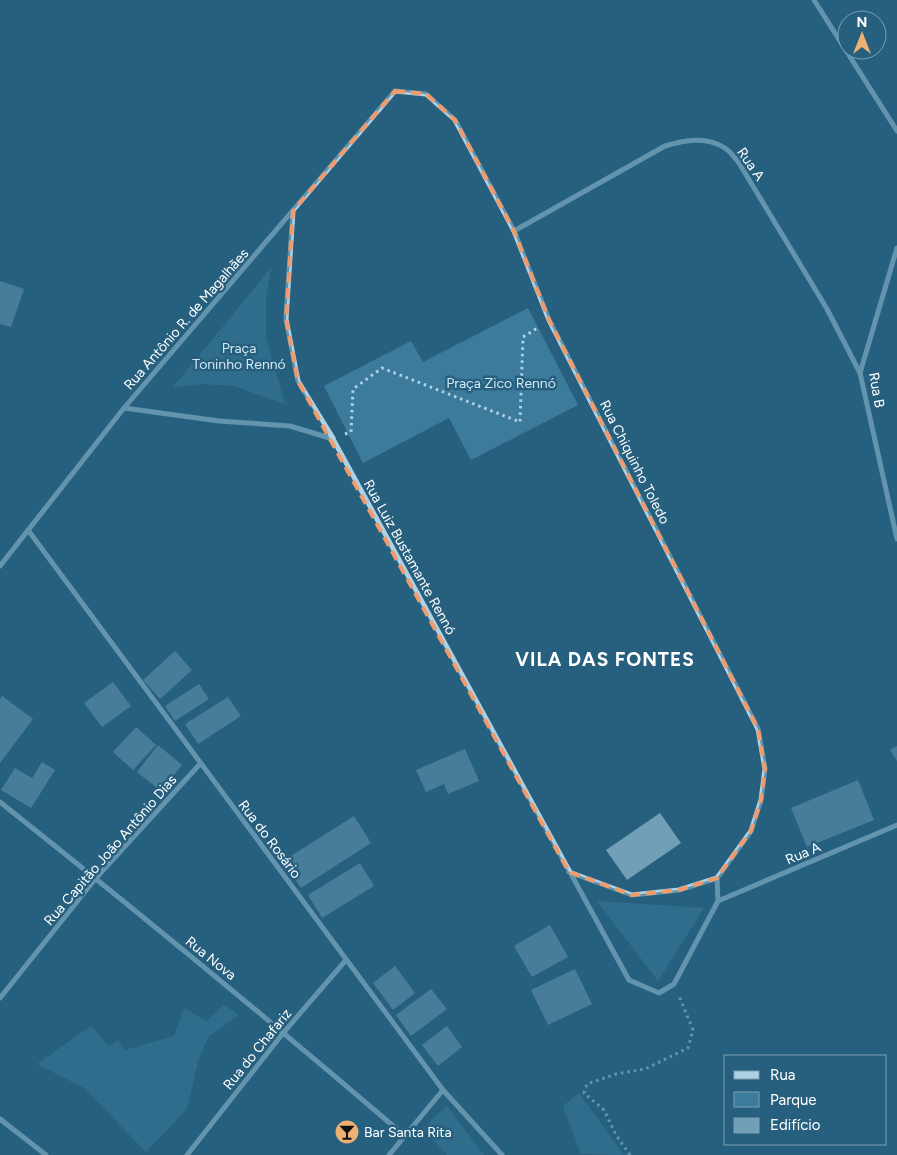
<svg xmlns="http://www.w3.org/2000/svg" width="897" height="1155" font-family="Figtree,sans-serif">
  <rect width="100%" height="100%" fill="#27607f"/>
  <g fill="#3c7b9c">
    <polygon points="271,268 266,299 266,337 285,404 234,386 203,384 173,387"/>
    <polygon points="528,308 578,405 471,460 449,418 363,463 324,386 411,341 423,362"/>
    <polygon points="597,901 704,908 658,981"/>
    <polygon points="224,1005 239,1015 208,1037 198,1062 187,1109 146,1152 84,1088 37,1064 91,1026 109,1047 118,1040 125,1050 174,1036 184,1008 206,1021"/>
    <polygon points="579,1093 624,1155 581,1154 563,1106"/>
    <polygon points="447,1106 484,1155 447,1155 424,1130 434,1117"/>
  </g>
  <g fill="#709fb7">
    <polygon points="0,281 24,289 11,327 0,324"/>
    <polygon points="175,651 192,670 160,699 143,680"/>
    <polygon points="113,682 131,706 102,727 84,703"/>
    <polygon points="199,684 209,699 175,721 165,706"/>
    <polygon points="2,696 33,719 0,763 0,699"/>
    <polygon points="228,697 241,716 198,744 185,724"/>
    <polygon points="136,727 156,745 133,770 113,752"/>
    <polygon points="158,745 182,765 161,791 137,772"/>
    <polygon points="897,746 897,761 890,750"/>
    <polygon points="465,749 479,781 448,794 444,784 426,792 416,770"/>
    <polygon points="42,762 55,770 31,808 1,790 15,768 32,778"/>
    <polygon points="858,780 874,820 807,847 791,808"/>
    <polygon points="660,813 681,843 627,880 606,850"/>
    <polygon points="354,816 371,843 301,888 283,861"/>
    <polygon points="360,863 374,886 322,918 308,895"/>
    <polygon points="550,925 568,957 532,977 514,946"/>
    <polygon points="395,966 415,993 393,1010 373,983"/>
    <polygon points="575,969 592,1004 548,1025 531,990"/>
    <polygon points="431,989 447,1009 411,1036 396,1015"/>
    <polygon points="447,1026 462,1047 438,1066 422,1045"/>
  </g>
  <g fill="none" stroke-linecap="round" stroke-linejoin="round">
    <g stroke="#aed2e5" stroke-width="3" stroke-dasharray="2.5 4" stroke-linecap="butt">
      <polyline points="345,434 351,432 353,389 382,368 520,422 523,337 539,327"/>
      <polyline points="630,1155 616,1135 604,1110 584,1093 587,1084 616,1074 645,1069 688,1048 693,1030 679,996"/>
    </g>
    <g stroke="#aed2e5" stroke-width="5">
      <polyline points="814,0 897,131"/>
      <polyline points="293,211 286,319 298,381 333,438"/>
      <path d="M514,231L665,146C685,140 706,136 725,148C731,152 735,158 739,163L827,309L860,373"/>
      <polyline points="897,248 860,373 897,539"/>
      <polyline points="124,408 219,421 290,426 333,439 629,980 659,993 674,984 718,901 717,878"/>
      <polyline points="28,530 443,1090 502,1155"/>
      <polyline points="0,566 124,408 395,91 426,94 455,120 514,231 549,320 758,729 765,769 761,800 751,831 717,878"/>
      <path d="M0,802C137,911 272,1022 405,1136"/>
      <polyline points="569,872 632,895 679,890 717,878"/>
      <polyline points="718,901 897,825"/>
      <polyline points="0,998 96,878 200,764"/>
      <polyline points="0,1119 46,1155"/>
      <polyline points="187,1155 284,1032 346,960"/>
      <polyline points="389,1155 443,1090"/>
    </g>
  </g>
  <path d="M0 0H897V1155H0ZM395,91L426,94L455,120L514,231L549,320L758,729L765,769L761,800L751,831L717,878L679,890L632,895L569,872L298,381L286,319L293,211Z" fill="#27607f" fill-opacity=".55" fill-rule="evenodd"/>
  <path fill="none" stroke="#f19b6d" stroke-width="4" stroke-dasharray="10 6" stroke-linejoin="round" d="M395,91L426,94L455,120L514,231L549,320L758,729L765,769L761,800L751,831L717,878L679,890L632,895L569,872L298,381L286,319L293,211Z"/>
  <defs>
    <symbol id="bar-disc" viewBox="-11 -11 22 22"><circle r="9.5" fill="#edb174" stroke="#27607f"/><path d="M-6-5H6L.8 .8V4.5H3.5V6h-7V4.5H-.8V.8Z" fill="#111"/></symbol>
  </defs>
  <g fill-rule="evenodd">
    <use href="#bar-disc" x="333" y="1118" width="28" height="28"/>
  </g>
  <g text-anchor="middle" stroke-width="5" stroke-linejoin="round" paint-order="stroke">
    <g font-size="14" fill="#fff" stroke="#27607f">
      <text transform="translate(751 164) rotate(55)" y="5">Rua A</text>
      <text transform="translate(186 319) rotate(-49)" y="5">Rua Antônio R. de Magalhães</text>
      <text transform="translate(877 390) rotate(80)" y="5">Rua B</text>
      <text transform="translate(635 462) rotate(63)" y="5">Rua Chiquinho Toledo</text>
      <text transform="translate(410 557) rotate(61)" y="5">Rua Luiz Bustamante Rennó</text>
      <text transform="translate(270 839) rotate(53)" y="5">Rua do Rosário</text>
      <text transform="translate(110 850) rotate(-49)" y="5">Rua Capitão João Antônio Dias</text>
      <text transform="translate(803 853) rotate(-23)" y="5">Rua A</text>
      <text transform="translate(211 958) rotate(39)" y="5">Rua Nova</text>
      <text transform="translate(257 1049) rotate(-51)" y="5">Rua do Chafariz</text>
    </g>
    <g font-size="14" fill="#d1e8f4" stroke="#27607f">
      <text x="239" y="353">Praça<tspan x="239" dy="16">Toninho Rennó</tspan></text>
      <text x="501" y="388">Praça Zico Rennó</text>
    </g>
    <g font-size="14" fill="#fff" stroke="#27607f" text-anchor="start">
      <text x="364" y="1137">Bar Santa Rita</text>
    </g>
    <g font-size="19" font-weight="bold" letter-spacing="1" fill="#fff" stroke="#27607f">
      <text x="605" y="666">VILA DAS FONTES</text>
    </g>
  </g>
  <rect x="724" y="1055" width="162" height="90" fill="#27607f" stroke="#7da0b2"/>
  <rect x="734" y="1071" width="25" height="8" fill="#aed2e5" stroke="#7da0b2"/>
  <text x="770" y="1080" font-size="15" fill="#ffffff">Rua</text>
  <rect x="734" y="1092" width="25" height="15" fill="#3c7b9c" stroke="#7da0b2"/>
  <text x="770" y="1105" font-size="15" fill="#ffffff">Parque</text>
  <rect x="734" y="1118" width="25" height="15" fill="#709fb7" stroke="#7da0b2"/>
  <text x="770" y="1130" font-size="15" fill="#ffffff">Edifício</text>
  <g transform="translate(862 35)"><circle r="24" fill="#27607f" stroke="#7da0b2"/>
  <path d="M0-4L9 19L0 12L-9 19Z" fill="#edb174"/>
  <text y="-8" font-size="14" font-weight="bold" text-anchor="middle" fill="#ffffff">N</text>
  </g>
</svg>
